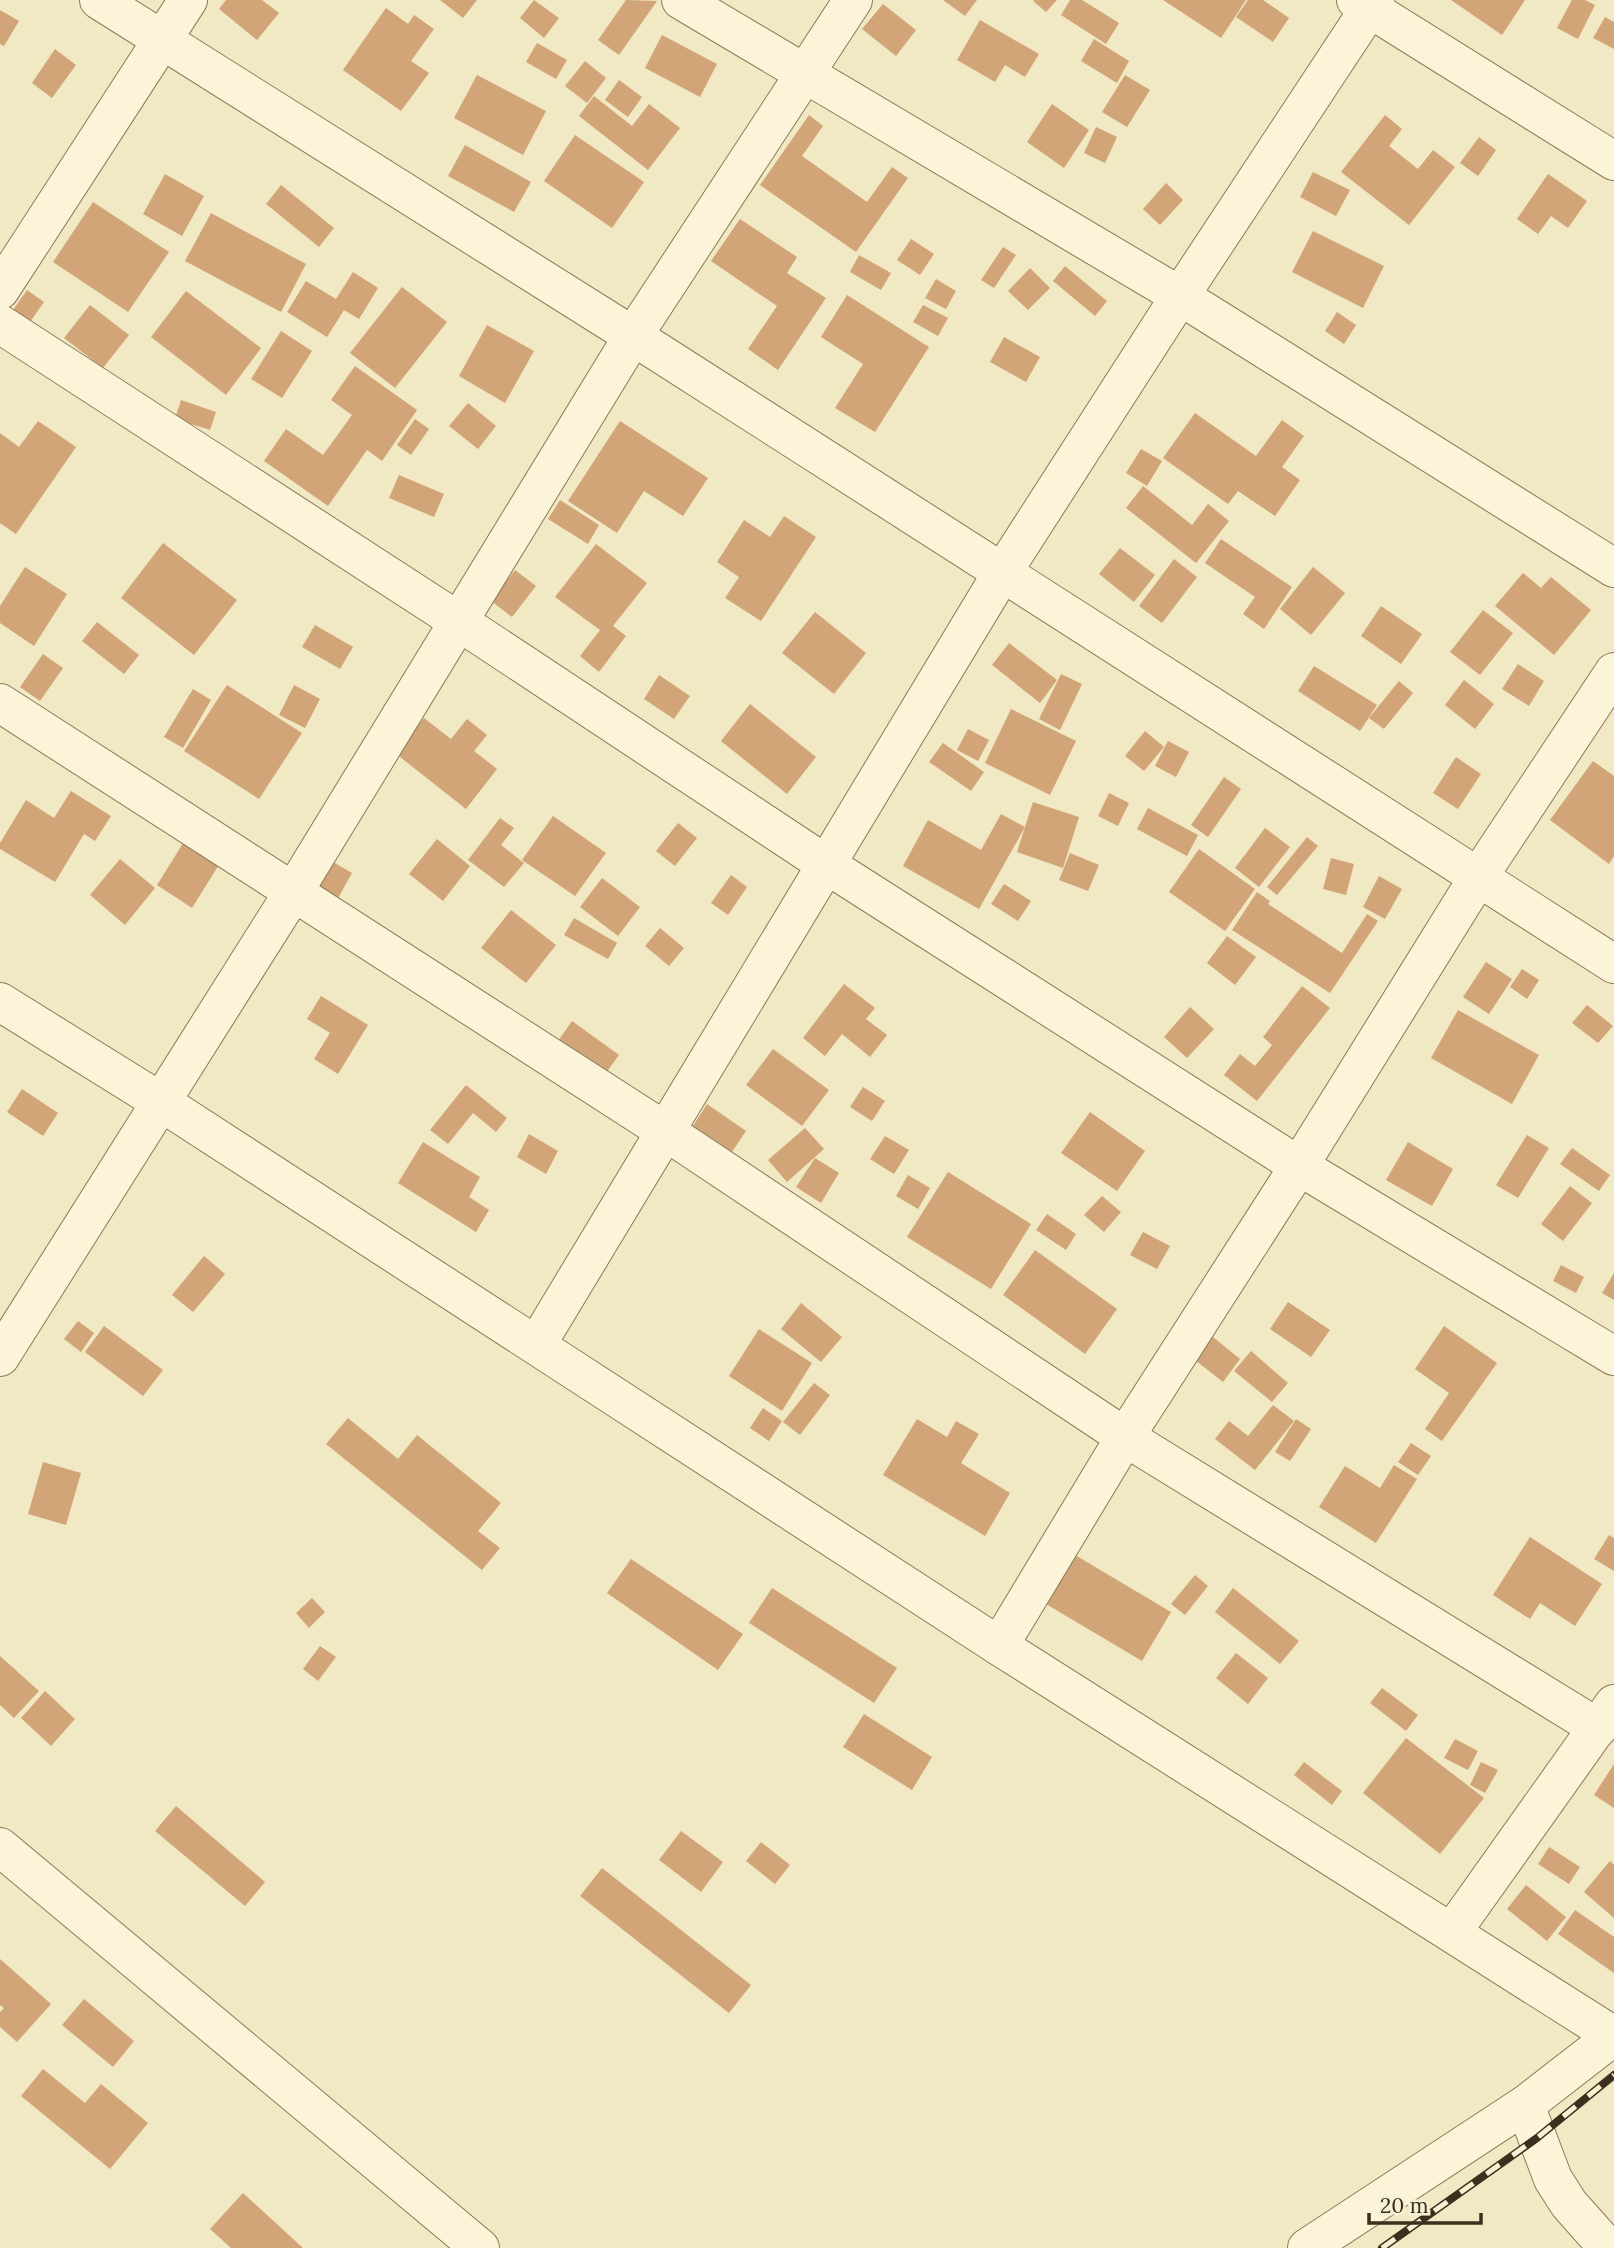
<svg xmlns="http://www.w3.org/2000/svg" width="1614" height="2248" font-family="Lora,serif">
  <rect width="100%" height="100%" fill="#f1e8c4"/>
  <g fill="#d1a578">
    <polygon points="226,0 262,0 279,13 257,40 219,9"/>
    <polygon points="440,0 477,0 463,18"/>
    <polygon points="534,0 559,18 544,38 520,18"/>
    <polygon points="626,0 657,1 619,55 598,40"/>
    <polygon points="943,0 977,0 965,16"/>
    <polygon points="1035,0 1057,0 1046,12 1033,1"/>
    <polygon points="1070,0 1082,0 1119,23 1106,44 1061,15"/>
    <polygon points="1163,0 1246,0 1221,38"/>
    <polygon points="1248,0 1263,0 1289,18 1273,42 1236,17"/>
    <polygon points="1451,0 1525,0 1502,35"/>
    <polygon points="1572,0 1585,0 1595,5 1578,39 1557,28"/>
    <polygon points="883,4 916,30 896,56 862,29"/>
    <polygon points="386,8 408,24 414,15 434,29 411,61 429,73 401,111 343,70"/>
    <polygon points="0,10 19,21 4,46 0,44"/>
    <polygon points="1605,17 1614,22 1614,49 1593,38"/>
    <polygon points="980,20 1039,54 1025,77 1005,65 995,82 957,60"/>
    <polygon points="662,35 717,64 700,97 645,68"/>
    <polygon points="1094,39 1129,61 1117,83 1081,61"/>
    <polygon points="537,43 567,60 556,79 526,62"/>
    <polygon points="55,49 76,65 52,98 32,83"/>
    <polygon points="585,61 606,78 587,103 565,86"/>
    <polygon points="477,75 546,111 523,155 454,118"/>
    <polygon points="1125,75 1150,90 1127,127 1102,112"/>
    <polygon points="619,80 642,97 628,117 605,100"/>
    <polygon points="594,96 632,126 649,104 680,128 648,170 579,116"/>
    <polygon points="1052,104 1089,130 1064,168 1027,142"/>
    <polygon points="809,115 823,126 802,156 867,202 892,167 908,178 856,252 760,185"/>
    <polygon points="1385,115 1402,129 1389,146 1418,169 1433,150 1455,167 1409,225 1341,172"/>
    <polygon points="1096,127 1117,137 1105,163 1084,153"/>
    <polygon points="575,135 644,182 612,228 544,181"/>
    <polygon points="1479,137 1496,150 1478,176 1460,163"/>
    <polygon points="465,145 531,182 514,212 448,176"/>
    <polygon points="1313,172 1350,190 1336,216 1300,197"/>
    <polygon points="165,174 204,196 182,236 143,214"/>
    <polygon points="1548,174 1587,201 1568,228 1551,216 1538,234 1517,219"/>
    <polygon points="1166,183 1183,200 1160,225 1143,209"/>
    <polygon points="281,185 334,228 319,247 266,204"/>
    <polygon points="93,202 169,252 128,312 53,262"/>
    <polygon points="211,213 306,264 281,312 185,261"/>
    <polygon points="740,219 797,257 787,273 826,298 778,370 748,349 777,306 711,261"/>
    <polygon points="1313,231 1384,266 1363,308 1292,272"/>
    <polygon points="911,239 934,254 920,275 897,260"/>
    <polygon points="1003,247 1016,255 994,288 981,280"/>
    <polygon points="859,255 891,273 881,290 850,272"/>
    <polygon points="1065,266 1107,301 1095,316 1053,281"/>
    <polygon points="1030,268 1050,288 1028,310 1008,291"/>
    <polygon points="353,272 378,288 359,319 344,310 327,337 287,312 306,281 336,299"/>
    <polygon points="936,279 956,291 946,309 925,298"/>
    <polygon points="402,287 447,322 395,388 350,353"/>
    <polygon points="27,290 44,302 30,322 13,310"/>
    <polygon points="186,291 261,348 226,395 151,337"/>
    <polygon points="847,295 929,347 875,432 835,408 863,364 821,337"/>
    <polygon points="90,305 129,335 103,368 64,338"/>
    <polygon points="923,305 948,318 938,336 913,322"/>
    <polygon points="1337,312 1356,325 1344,344 1325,331"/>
    <polygon points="487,325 534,351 505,403 459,376"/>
    <polygon points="281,331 312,351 282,398 251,379"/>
    <polygon points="1004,337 1040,357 1026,382 990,362"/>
    <polygon points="355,366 417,410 382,461 367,450 328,506 264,461 286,429 323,455 352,415 331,400"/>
    <polygon points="181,400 216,412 210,430 175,419"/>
    <polygon points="468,403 496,426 478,449 449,426"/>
    <polygon points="1195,413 1256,456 1282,420 1304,436 1282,467 1300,480 1275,516 1238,491 1228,504 1163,458"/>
    <polygon points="415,419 429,429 411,455 397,445"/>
    <polygon points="38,421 76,447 16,534 0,523 0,433 19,447"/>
    <polygon points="620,421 708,478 683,516 644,491 617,533 568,501"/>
    <polygon points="1141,449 1162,461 1147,486 1126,473"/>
    <polygon points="399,475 444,494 434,517 389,498"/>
    <polygon points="1143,486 1192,525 1208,504 1229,521 1196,563 1126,508"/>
    <polygon points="560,500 599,525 588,544 548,519"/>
    <polygon points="784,516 816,537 761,621 725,598 739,577 717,562 744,520 770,537"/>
    <polygon points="1221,539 1292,587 1264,629 1243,614 1255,597 1205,563"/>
    <polygon points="163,543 237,600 194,655 121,598"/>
    <polygon points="596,544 647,583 613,626 626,636 599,672 580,656 600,630 555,597"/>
    <polygon points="1120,548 1155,575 1134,602 1099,574"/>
    <polygon points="1174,559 1197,577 1162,623 1139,606"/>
    <polygon points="25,567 67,594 34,646 0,623 0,606"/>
    <polygon points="1313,567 1345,593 1311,635 1280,609"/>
    <polygon points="515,570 536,586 512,617 491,601"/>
    <polygon points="1523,573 1541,588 1551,577 1591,610 1554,655 1495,606"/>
    <polygon points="1381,606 1422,634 1401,664 1361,636"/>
    <polygon points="1483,610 1513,633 1480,675 1450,652"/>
    <polygon points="815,612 866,653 834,694 782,653"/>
    <polygon points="97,622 139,655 124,674 82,641"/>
    <polygon points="315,625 353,647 340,669 302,647"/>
    <polygon points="1009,643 1057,680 1040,703 992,665"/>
    <polygon points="43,654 63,668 40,701 20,687"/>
    <polygon points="1518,664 1544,681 1529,706 1502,689"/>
    <polygon points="1314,666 1377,705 1360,731 1298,691"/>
    <polygon points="1061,674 1082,684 1060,730 1039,719"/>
    <polygon points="659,675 690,696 674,719 644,699"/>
    <polygon points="1464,680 1494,704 1475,729 1445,705"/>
    <polygon points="1399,681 1413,693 1384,729 1369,718"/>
    <polygon points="227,685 302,733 259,799 184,751"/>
    <polygon points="294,685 320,699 305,728 279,715"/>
    <polygon points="193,689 211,700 183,748 164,737"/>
    <polygon points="750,704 816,757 787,794 721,741"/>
    <polygon points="1011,709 1076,741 1050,795 985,763"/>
    <polygon points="424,718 451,739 467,719 487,735 474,751 497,769 466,809 395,753"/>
    <polygon points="968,729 989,740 978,761 957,750"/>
    <polygon points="1145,731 1164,747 1144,771 1125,756"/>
    <polygon points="1168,741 1189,752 1176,777 1155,766"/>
    <polygon points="943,743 984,772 971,791 929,762"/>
    <polygon points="1456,757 1481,774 1458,809 1433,793"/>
    <polygon points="1593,761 1614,776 1614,856 1609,864 1550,820"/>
    <polygon points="1224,777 1241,789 1208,837 1191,825"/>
    <polygon points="71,791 111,816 95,841 84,834 55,882 0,849 0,843 26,800 54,818"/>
    <polygon points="1109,793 1129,803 1118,826 1098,816"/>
    <polygon points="1033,802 1079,817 1063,868 1017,852"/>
    <polygon points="1148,808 1198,835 1187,856 1137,829"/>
    <polygon points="1001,814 1025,827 979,909 903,866 928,820 981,850"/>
    <polygon points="553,816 606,853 575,896 522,860"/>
    <polygon points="500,818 514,828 501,845 524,863 504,887 468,860"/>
    <polygon points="678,823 697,838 675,866 656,851"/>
    <polygon points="1265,828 1290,847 1259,887 1235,868"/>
    <polygon points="1307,837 1318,846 1277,895 1267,887"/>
    <polygon points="437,839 470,866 443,901 409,874"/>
    <polygon points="185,840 220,863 192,908 157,885"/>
    <polygon points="1199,849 1255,889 1225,931 1169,892"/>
    <polygon points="1070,853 1099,865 1088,891 1059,880"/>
    <polygon points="1331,858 1354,864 1346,895 1323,889"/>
    <polygon points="120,859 155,888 125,925 90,895"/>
    <polygon points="333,862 352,873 337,900 318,889"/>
    <polygon points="731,875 747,887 728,915 711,903"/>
    <polygon points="1379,876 1402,889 1385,919 1363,907"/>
    <polygon points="602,878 640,907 618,936 580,907"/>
    <polygon points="1004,884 1031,901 1018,921 991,904"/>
    <polygon points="1257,892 1270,901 1268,904 1342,953 1367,914 1378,921 1330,993 1232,930"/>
    <polygon points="511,910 556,945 526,983 481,948"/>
    <polygon points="574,918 617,943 608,959 564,935"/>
    <polygon points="660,928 684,948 669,966 645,946"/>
    <polygon points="1227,936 1256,957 1235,985 1207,963"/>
    <polygon points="1486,962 1512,979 1489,1014 1463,997"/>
    <polygon points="1522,969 1539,980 1527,999 1510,987"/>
    <polygon points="844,984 875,1008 866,1019 887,1035 870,1057 842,1034 825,1056 803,1038"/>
    <polygon points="1302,986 1330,1008 1257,1101 1224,1075 1240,1054 1255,1066 1272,1045 1263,1037"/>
    <polygon points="321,996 368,1025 338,1074 314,1059 330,1033 307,1019"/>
    <polygon points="1587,1005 1613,1026 1598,1043 1572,1023"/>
    <polygon points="1190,1007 1214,1029 1187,1058 1164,1037"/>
    <polygon points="1458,1010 1539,1055 1512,1104 1431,1058"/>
    <polygon points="572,1021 619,1055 603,1077 556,1044"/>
    <polygon points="773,1049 829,1090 802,1126 746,1085"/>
    <polygon points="466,1085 507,1118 496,1132 473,1113 448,1144 430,1130"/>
    <polygon points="863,1087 885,1101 872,1121 850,1107"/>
    <polygon points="22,1089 58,1113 43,1136 7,1112"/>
    <polygon points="707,1104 746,1131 732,1152 693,1126"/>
    <polygon points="1090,1112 1145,1151 1117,1191 1061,1153"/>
    <polygon points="805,1128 824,1149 787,1182 768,1160"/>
    <polygon points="529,1134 558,1151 546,1174 517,1157"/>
    <polygon points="1527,1135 1549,1148 1518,1198 1496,1185"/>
    <polygon points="885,1136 909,1150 894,1174 870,1159"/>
    <polygon points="423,1142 480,1177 469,1197 489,1210 476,1232 398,1183"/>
    <polygon points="1408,1142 1453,1169 1432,1206 1386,1180"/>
    <polygon points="1572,1148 1610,1175 1599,1191 1560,1164"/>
    <polygon points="815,1158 839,1173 821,1203 796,1187"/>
    <polygon points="948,1172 1031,1224 991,1289 907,1237"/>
    <polygon points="908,1175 930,1188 918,1209 896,1196"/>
    <polygon points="1570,1186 1592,1203 1563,1241 1541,1224"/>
    <polygon points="1102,1196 1121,1212 1104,1232 1084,1215"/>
    <polygon points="1047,1214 1076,1234 1066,1250 1036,1230"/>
    <polygon points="1143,1232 1170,1246 1157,1269 1130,1255"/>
    <polygon points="1035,1250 1117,1309 1085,1354 1003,1295"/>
    <polygon points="204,1256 225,1274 193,1312 172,1295"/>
    <polygon points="1561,1265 1584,1277 1576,1293 1553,1281"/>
    <polygon points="1614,1273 1614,1300 1602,1293"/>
    <polygon points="1288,1302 1330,1330 1311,1357 1270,1329"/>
    <polygon points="801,1303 842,1337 821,1362 781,1329"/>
    <polygon points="78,1321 94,1333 81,1352 64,1339"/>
    <polygon points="104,1326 163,1370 143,1396 85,1352"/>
    <polygon points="1444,1326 1497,1363 1442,1441 1425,1429 1449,1393 1415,1369"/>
    <polygon points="759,1329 812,1363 782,1411 729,1376"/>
    <polygon points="1213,1337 1240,1359 1223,1382 1195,1360"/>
    <polygon points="1251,1351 1288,1383 1272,1402 1234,1371"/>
    <polygon points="814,1383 830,1395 800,1435 783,1422"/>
    <polygon points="1273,1405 1294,1421 1255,1470 1215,1439 1229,1421 1248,1436"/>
    <polygon points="763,1408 782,1421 769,1441 750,1428"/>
    <polygon points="348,1418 398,1459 417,1435 501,1503 478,1531 500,1548 482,1570 326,1444"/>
    <polygon points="917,1419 947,1437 956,1421 979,1434 961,1463 1010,1493 985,1536 883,1475"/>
    <polygon points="1296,1419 1311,1429 1290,1461 1275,1452"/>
    <polygon points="1411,1443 1431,1456 1418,1475 1398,1462"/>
    <polygon points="43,1462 81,1473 66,1525 28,1514"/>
    <polygon points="1394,1465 1417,1479 1376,1543 1319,1507 1345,1466 1380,1488"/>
    <polygon points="1609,1535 1614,1538 1614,1571 1594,1559"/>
    <polygon points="1530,1537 1602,1584 1575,1626 1540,1603 1530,1619 1493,1595"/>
    <polygon points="1075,1555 1171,1612 1142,1661 1046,1604"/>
    <polygon points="631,1559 743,1634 718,1670 607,1593"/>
    <polygon points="1195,1575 1208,1586 1185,1615 1171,1604"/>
    <polygon points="772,1588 897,1668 874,1703 749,1623"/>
    <polygon points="1233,1588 1299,1641 1280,1664 1215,1612"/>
    <polygon points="312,1598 325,1612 309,1628 296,1613"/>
    <polygon points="320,1646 336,1657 318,1681 303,1669"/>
    <polygon points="1236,1653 1268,1678 1248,1704 1216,1678"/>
    <polygon points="0,1656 39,1691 14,1718 0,1705"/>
    <polygon points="1382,1688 1418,1715 1406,1731 1370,1703"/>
    <polygon points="45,1691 75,1719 51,1746 21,1718"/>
    <polygon points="864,1714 932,1757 912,1790 843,1747"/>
    <polygon points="1406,1738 1484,1798 1440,1854 1363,1793"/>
    <polygon points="1455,1739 1478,1751 1468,1770 1444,1758"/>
    <polygon points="1304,1762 1342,1791 1332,1805 1294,1775"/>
    <polygon points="1481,1762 1498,1770 1485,1793 1470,1785"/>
    <polygon points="1614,1764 1614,1808 1594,1795"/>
    <polygon points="176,1806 265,1882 245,1906 155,1831"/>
    <polygon points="681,1831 723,1862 701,1892 659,1860"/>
    <polygon points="761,1842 790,1865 775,1884 746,1861"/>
    <polygon points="1549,1847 1580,1867 1569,1884 1538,1864"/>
    <polygon points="1610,1861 1614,1865 1614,1918 1584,1892"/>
    <polygon points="602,1868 751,1985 729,2013 580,1896"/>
    <polygon points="1526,1885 1566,1917 1547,1941 1507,1909"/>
    <polygon points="1575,1910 1614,1937 1614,1973 1558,1934"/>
    <polygon points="0,1959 51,2004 17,2042 0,2027 0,2012 4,2008 0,2005"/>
    <polygon points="84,1999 134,2041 113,2067 62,2025"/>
    <polygon points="43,2069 85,2103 101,2084 148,2123 110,2169 21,2096"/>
    <polygon points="243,2193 303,2248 231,2248 210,2229"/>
  </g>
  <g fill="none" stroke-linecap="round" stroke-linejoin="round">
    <defs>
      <g id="minor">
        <polyline points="99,0 633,336 1614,964"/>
        <polyline points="681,0 1180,296 1614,568"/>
        <polyline points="1356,0 1614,161"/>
        <polyline points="0,290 188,0"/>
        <polyline points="0,324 458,621 827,865 1299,1166 1614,1356"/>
        <polyline points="0,703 665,1131 1125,1437 1598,1728"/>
        <polyline points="0,1002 161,1102 999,1646 1614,2036"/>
        <polyline points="537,1344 1002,573 1180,296 1375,0"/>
        <polyline points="0,1357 294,891 633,336 853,0"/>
        <polyline points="999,1646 1125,1437 1299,1166 1479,876 1614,672"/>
        <polyline points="0,1847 480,2248"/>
        <polyline points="1452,1932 1614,1704"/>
        <polyline points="1525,2105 1553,2179 1569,2204 1608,2248"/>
        <polyline points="1307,2248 1525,2105 1614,2036"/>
      </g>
    </defs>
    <use href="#minor" stroke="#8c7959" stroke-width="40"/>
    <use href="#minor" stroke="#fbf4d8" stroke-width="38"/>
    <defs>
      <polyline id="rail" points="1382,2248 1537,2138 1614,2075"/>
    </defs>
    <use href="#rail" stroke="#3c2f1e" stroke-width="8"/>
    <use href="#rail" stroke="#f7f1d4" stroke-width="5" stroke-dasharray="16" stroke-linecap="butt"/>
  </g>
  <path d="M1369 2213v10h112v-10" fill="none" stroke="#3c2f1e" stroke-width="3.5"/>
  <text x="1380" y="2213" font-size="21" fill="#3c2f1e" stroke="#f7f1d4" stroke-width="5" paint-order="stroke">20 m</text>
</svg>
